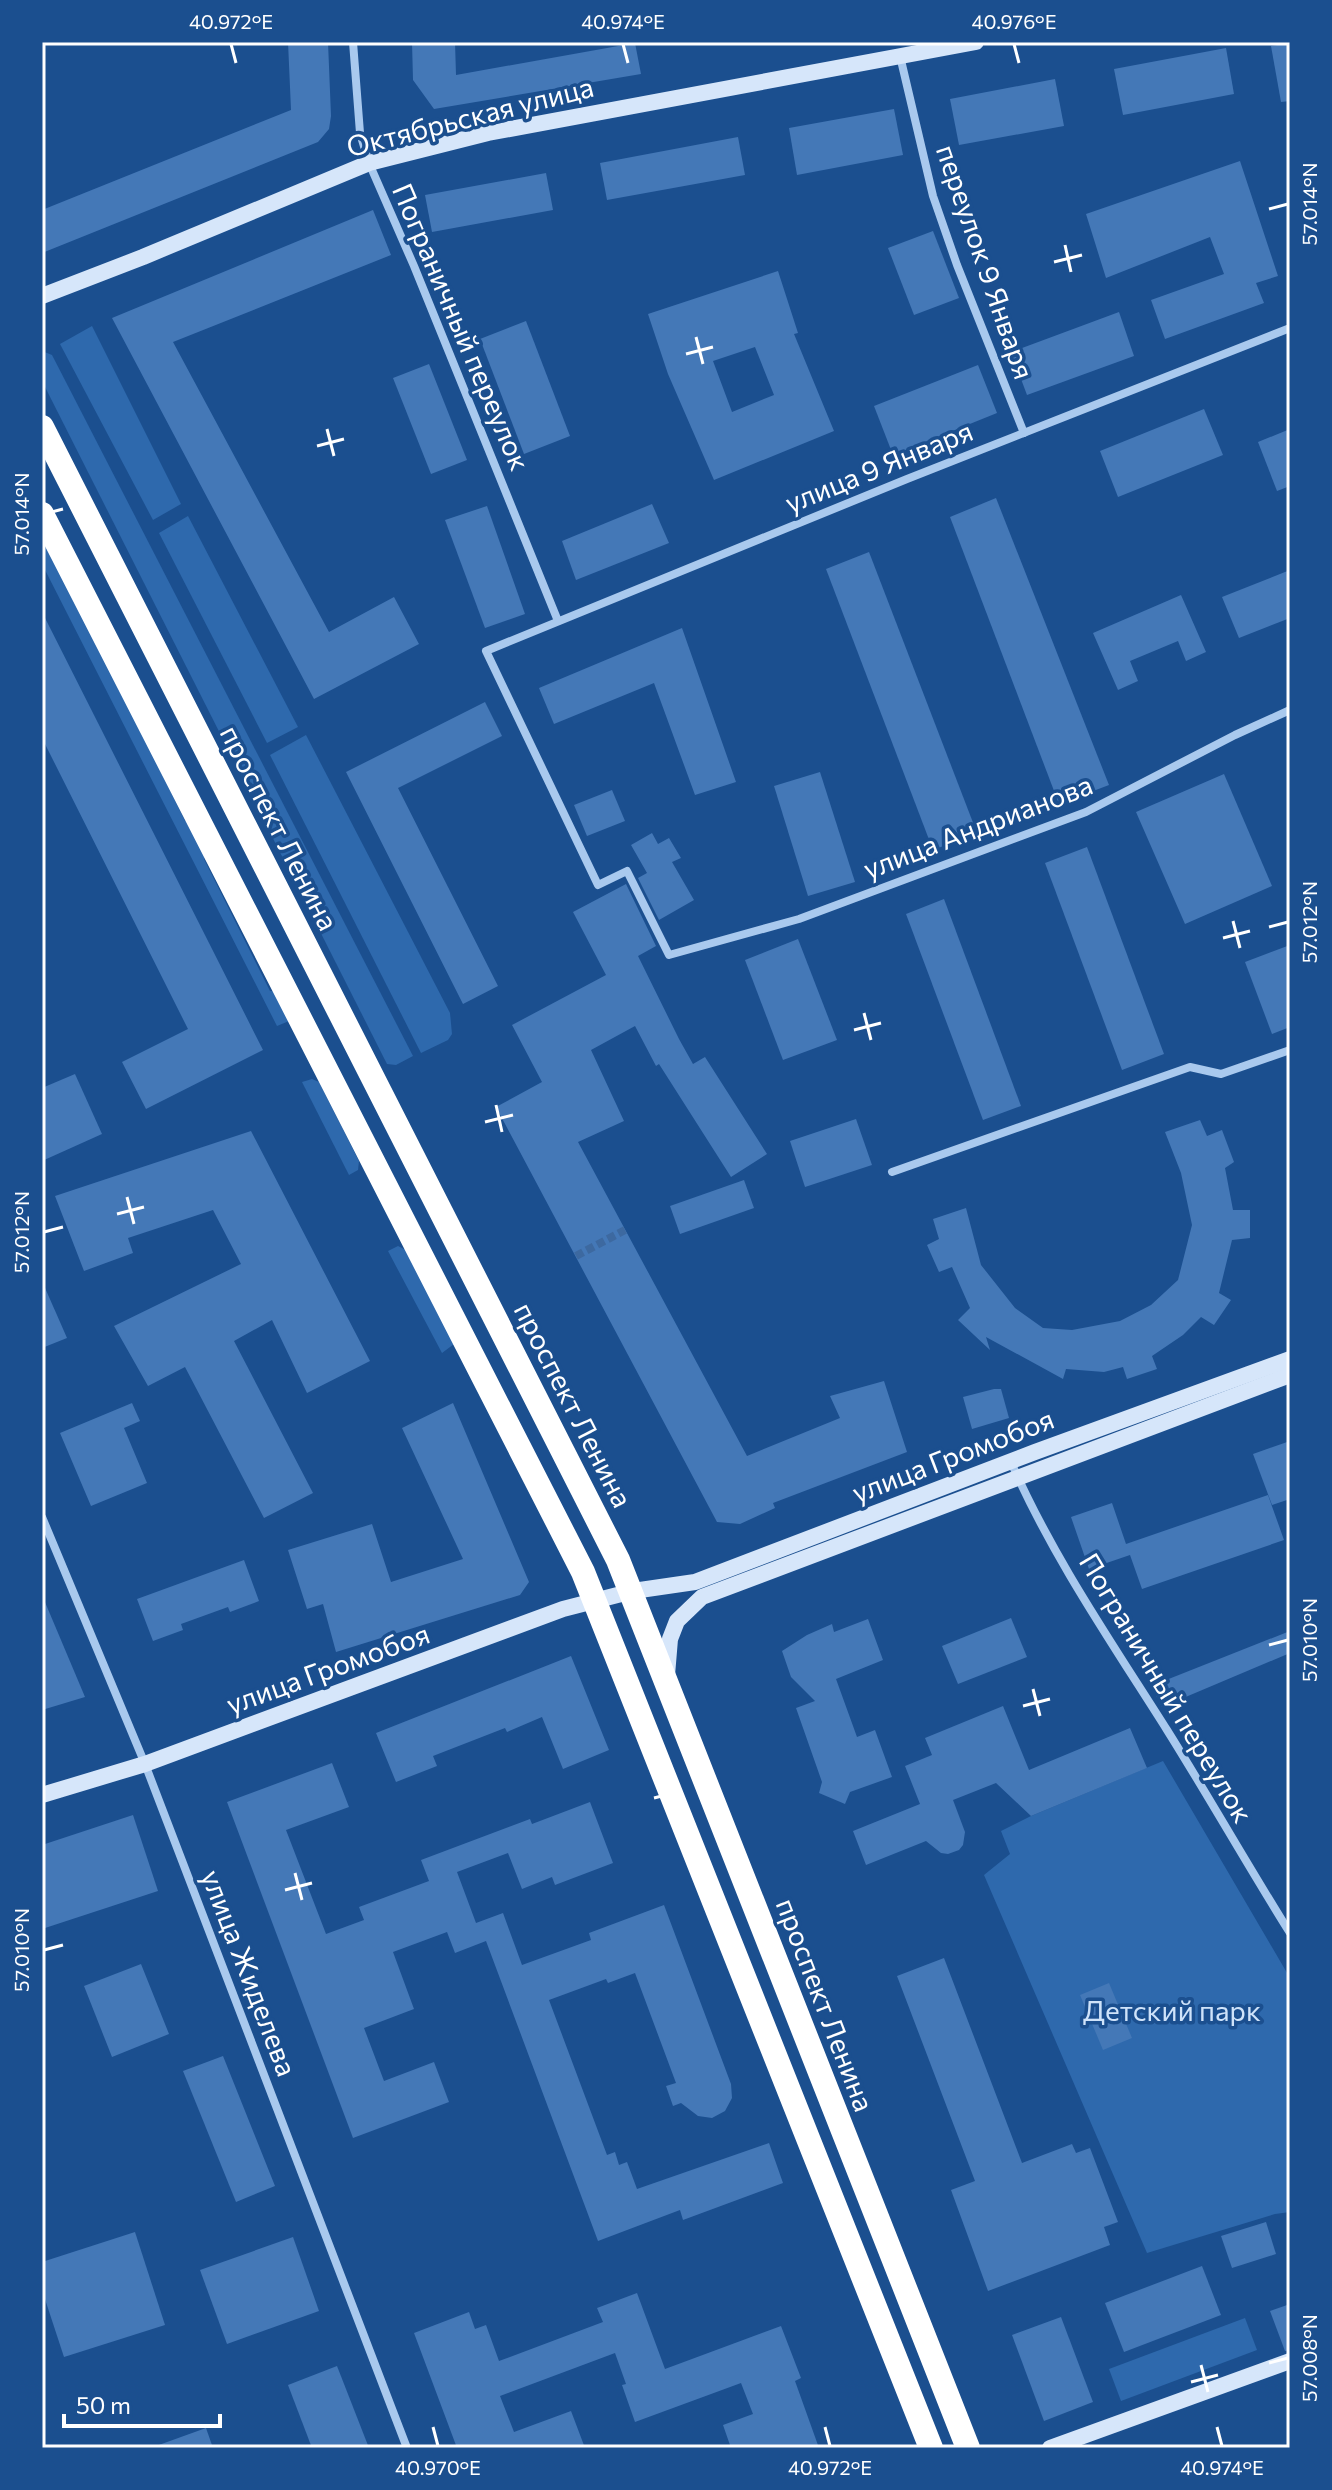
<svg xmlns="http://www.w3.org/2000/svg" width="1332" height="2490" font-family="Commissioner,sans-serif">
  <rect width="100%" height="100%" fill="#1b4f8f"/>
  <g fill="#2e69ad">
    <polygon points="92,326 181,504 153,520 60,344"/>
    <polygon points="42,351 52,355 413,1056 396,1065 387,1064 42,381"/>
    <polygon points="188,516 298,727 267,743 159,533"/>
    <polygon points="42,525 185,821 193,821 208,849 204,859 270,991 280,992 294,1019 277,1026 42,564"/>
    <polygon points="306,735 450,1013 452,1034 448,1040 421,1053 270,755"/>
    <polygon points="312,1079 319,1082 359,1161 358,1170 349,1175 302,1082"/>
    <polygon points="398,1246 404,1249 414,1250 454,1344 442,1353 388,1251"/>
    <polygon points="1163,1761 1290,1978 1290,2212 1275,2214 1147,2253 984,1875 1010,1854 1001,1831 1031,1816"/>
    <polygon points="1245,2318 1257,2350 1121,2401 1109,2369"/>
  </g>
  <g fill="#4478b7" fill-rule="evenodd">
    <polygon points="288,42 328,42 331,116 329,129 318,142 42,253 42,210 291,110"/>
    <polygon points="412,42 455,42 456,75 635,43 641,74 434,109 413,80"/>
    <polygon points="1290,43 1290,101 1281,102 1271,46"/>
    <polygon points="1226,48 1234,94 1123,115 1114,69"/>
    <polygon points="1055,79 1064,126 959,145 950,99"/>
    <polygon points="894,109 903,155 797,175 789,128"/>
    <polygon points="738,137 745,175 607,200 600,163"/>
    <polygon points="1240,161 1278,276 1256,283 1264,303 1165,339 1151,300 1224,274 1210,237 1106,278 1086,214"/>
    <polygon points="546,173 553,210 432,232 425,195"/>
    <polygon points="373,210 391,255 173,342 329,632 394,597 419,644 314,699 112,318"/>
    <polygon points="933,231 959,298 914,315 888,248"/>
    <path d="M778,271L798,333L794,334L834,431L714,480L668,374L648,314ZM755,347L774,395L732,412L713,361Z"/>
    <polygon points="1119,312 1134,356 1027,395 1011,352"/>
    <polygon points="526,321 570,436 524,454 480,339"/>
    <polygon points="429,364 467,460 431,474 393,378"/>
    <polygon points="978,365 997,413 893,455 874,406"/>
    <polygon points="1204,409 1223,455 1118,497 1100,451"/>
    <polygon points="1290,429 1290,486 1277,491 1258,442"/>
    <polygon points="996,498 1109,785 1059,804 950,517"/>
    <polygon points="652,504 669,543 576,580 562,541"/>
    <polygon points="487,506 525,614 485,628 445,520"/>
    <polygon points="869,552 977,833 933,850 826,569"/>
    <polygon points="1290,570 1290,618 1239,638 1222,597"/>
    <polygon points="1181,595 1206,652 1186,661 1178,641 1130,661 1138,681 1118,690 1093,633"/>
    <polygon points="42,612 263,1050 146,1109 122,1062 188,1029 42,738"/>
    <polygon points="682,628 736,782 695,795 654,683 554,724 539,688"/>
    <polygon points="485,702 502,736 398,788 498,986 463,1004 346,772"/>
    <polygon points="820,772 855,882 808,896 774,786"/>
    <polygon points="1224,774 1272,886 1185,924 1136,812"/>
    <polygon points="612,790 625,821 587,836 574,805"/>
    <polygon points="652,833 658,844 669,838 681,858 672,862 694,900 659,920 638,878 647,873 631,845"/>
    <polygon points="1087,847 1164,1054 1122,1070 1045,863"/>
    <polygon points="626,884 656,946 638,956 679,1039 693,1064 705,1057 767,1154 731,1177 659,1064 656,1066 635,1026 591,1050 624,1121 578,1142 747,1456 840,1418 830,1396 884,1381 907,1452 773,1503 775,1508 740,1524 717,1522 496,1107 542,1082 512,1025 606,975 573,912"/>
    <polygon points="944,899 1021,1106 983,1120 906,914"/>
    <polygon points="798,939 837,1040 783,1060 745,960"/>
    <polygon points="1290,945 1290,1027 1272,1034 1245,962"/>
    <polygon points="75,1074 102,1134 42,1161 42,1088"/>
    <polygon points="856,1119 872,1165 805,1187 790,1141"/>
    <polygon points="1200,1120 1207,1136 1222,1130 1234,1162 1225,1168 1233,1210 1250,1210 1250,1238 1232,1240 1219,1293 1231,1300 1214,1325 1201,1317 1183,1335 1152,1356 1157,1369 1127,1379 1123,1367 1104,1372 1066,1369 1063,1379 986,1337 990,1350 958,1320 970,1308 952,1267 939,1272 927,1245 939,1239 933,1219 966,1208 981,1265 1015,1308 1043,1328 1072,1330 1120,1321 1151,1305 1178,1280 1192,1225 1181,1173 1165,1132"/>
    <polygon points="251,1131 370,1361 307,1393 272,1320 234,1341 313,1493 264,1518 185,1367 148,1386 114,1326 241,1264 213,1210 128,1238 133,1253 84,1271 55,1196"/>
    <polygon points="744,1180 754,1208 680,1234 670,1206"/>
    <polygon points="42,1281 67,1338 42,1348"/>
    <polygon points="994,1389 1001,1389 1009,1418 972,1429 963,1397"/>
    <polygon points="132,1403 140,1421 124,1428 147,1483 91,1506 60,1433"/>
    <polygon points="453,1403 529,1582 520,1595 336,1652 323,1604 307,1609 288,1550 372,1524 391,1582 463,1559 402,1428"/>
    <polygon points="1290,1441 1290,1499 1272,1505 1253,1454"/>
    <polygon points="1268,1495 1284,1540 1142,1589 1130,1555 1089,1569 1071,1517 1112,1503 1126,1544"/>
    <polygon points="244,1560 259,1601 230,1612 228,1607 181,1624 183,1630 153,1641 137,1599"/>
    <polygon points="42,1595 85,1697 42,1710"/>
    <polygon points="1011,1618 1027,1657 958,1684 942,1646"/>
    <polygon points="868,1619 883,1660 836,1679 857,1737 875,1730 892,1777 850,1792 845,1804 819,1793 822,1782 796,1708 815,1701 791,1677 782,1651 807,1635 832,1624 834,1632"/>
    <polygon points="1290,1631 1290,1653 1162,1707 1151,1686"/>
    <polygon points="571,1656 609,1750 563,1769 542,1717 507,1732 505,1728 433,1756 437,1766 396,1782 376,1733"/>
    <polygon points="1003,1706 1029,1770 1130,1728 1147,1768 1031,1816 996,1783 953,1800 965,1832 963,1845 959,1850 948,1854 941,1853 926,1841 866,1865 853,1831 920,1804 905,1766 932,1755 925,1738"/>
    <polygon points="332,1763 349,1807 286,1830 326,1934 364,1920 359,1907 429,1881 421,1860 530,1819 532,1824 590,1802 613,1863 555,1885 552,1877 522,1889 508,1853 457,1872 476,1923 503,1913 522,1965 591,1940 589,1933 664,1905 731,2084 732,2098 725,2111 712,2118 698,2116 681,2103 673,2106 666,2086 676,2083 635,1973 608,1983 606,1979 549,2000 607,2155 615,2152 619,2165 627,2162 637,2189 769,2143 783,2183 683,2220 680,2210 598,2241 486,1941 455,1953 447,1932 393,1952 414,2009 364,2028 384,2081 434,2062 449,2102 353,2138 227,1802"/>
    <polygon points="133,1815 158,1891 42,1929 42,1845"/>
    <polygon points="944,1958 1022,2163 1072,2144 1076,2153 1090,2148 1118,2222 1104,2227 1110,2245 988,2291 951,2190 975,2181 897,1976"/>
    <polygon points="141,1964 169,2034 112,2057 84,1986"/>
    <polygon points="1109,1983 1132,2038 1103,2050 1080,1995"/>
    <polygon points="223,2056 275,2186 236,2202 183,2071"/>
    <polygon points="1266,2222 1276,2254 1232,2268 1221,2236"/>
    <polygon points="135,2232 165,2325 64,2357 42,2290 42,2262"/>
    <polygon points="293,2237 319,2311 227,2344 200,2270"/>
    <polygon points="1202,2266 1221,2315 1124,2352 1105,2303"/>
    <polygon points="637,2293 665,2369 781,2326 801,2378 795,2381 819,2448 731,2448 723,2425 753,2414 741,2383 635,2422 622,2385 626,2384 615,2353 500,2396 514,2432 571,2411 585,2448 457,2448 414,2333 469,2312 475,2329 486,2325 499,2361 603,2322 597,2308"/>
    <polygon points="1290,2304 1290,2350 1285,2351 1270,2311"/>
    <polygon points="1061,2317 1093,2402 1044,2421 1012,2335"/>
    <polygon points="337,2366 369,2448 312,2448 288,2385"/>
    <polygon points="206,2428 213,2448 156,2448 156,2446"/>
  </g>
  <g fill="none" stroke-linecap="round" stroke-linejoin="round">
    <polyline stroke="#3d69a0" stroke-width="8" stroke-dasharray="8 4" stroke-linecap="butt" points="576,1256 625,1230"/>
    <g stroke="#a9c9ee" stroke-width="8">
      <polyline points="353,42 360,133 369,163 414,266 558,621"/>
      <polyline points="900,56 933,196 957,265 1024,433"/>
      <polyline points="1290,328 907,479 486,651 598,885 627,871 669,955 799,919 1086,812 1235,735 1290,710"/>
      <polyline points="892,1172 1190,1067 1221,1074 1290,1050"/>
      <path d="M1011,1462C1052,1556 1112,1643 1167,1730C1209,1797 1248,1866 1290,1933"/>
      <polyline points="42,1517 145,1764 407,2448"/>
    </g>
    <g stroke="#d6e6fa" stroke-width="16">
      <polyline points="42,296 143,257 369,163 488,133 976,42"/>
      <polyline points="667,1675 670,1639 677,1621 702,1597 1290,1375"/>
      <polyline points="42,1795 145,1764 563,1609 633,1591 695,1582 1035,1452 1290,1359"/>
      <polyline points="1050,2448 1290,2361"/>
    </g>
    <g stroke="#fff" stroke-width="24">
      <polyline points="42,427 618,1560 968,2448"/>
      <polyline points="42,514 583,1572 931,2448"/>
    </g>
  </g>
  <path fill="none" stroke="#fff" stroke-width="3" d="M231,44L236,63M623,44L628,63M1014,44L1019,63M1269,209L1288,204M1065,245L1071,272M1054,262L1082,255M696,337L703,364M686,354L713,347M327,429L334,456M317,446L344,439M44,514L63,509M1233,921L1240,948M1269,927L1288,922M1223,938L1250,931M864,1013L871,1040M854,1030L881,1023M496,1105L502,1132M485,1122L513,1115M127,1197L134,1224M117,1214L144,1207M44,1232L63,1227M1269,1645L1288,1640M1033,1689L1040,1716M1023,1706L1050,1699M664,1781L671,1808M654,1798L681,1791M295,1873L302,1900M285,1890L312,1883M44,1950L63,1945M1269,2363L1288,2358M1201,2365L1208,2392M1191,2382L1218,2375M433,2427L438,2446M825,2427L830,2446M1217,2427L1222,2446"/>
  <g text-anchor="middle" stroke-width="7" stroke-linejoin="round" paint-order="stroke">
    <g font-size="28" fill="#fff" stroke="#1b4f8f">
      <text transform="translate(470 117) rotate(-14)" y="10">Октябрьская улица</text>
      <text transform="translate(985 262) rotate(71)" y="10">переулок 9 Января</text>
      <text transform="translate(461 327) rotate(67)" y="10">Пограничный переулок</text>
      <text transform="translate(879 467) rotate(-22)" y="10">улица 9 Января</text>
      <text transform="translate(978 827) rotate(-21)" y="10">улица Андрианова</text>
      <text transform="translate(279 828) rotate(63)" y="10">проспект Ленина</text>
      <text transform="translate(573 1405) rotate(63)" y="10">проспект Ленина</text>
      <text transform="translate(953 1456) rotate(-21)" y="10">улица Громобоя</text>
      <text transform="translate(328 1669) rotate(-20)" y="10">улица Громобоя</text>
      <text transform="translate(1166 1688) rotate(59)" y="10">Пограничный переулок</text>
      <text transform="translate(249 1973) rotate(69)" y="10">улица Жиделева</text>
      <text transform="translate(825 2005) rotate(69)" y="10">проспект Ленина</text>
    </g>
    <g font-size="28" fill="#cfe3fa" stroke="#1b4f8f">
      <text x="1172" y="2021">Детский парк</text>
    </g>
  </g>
  <rect width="1332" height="2490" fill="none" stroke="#1b4f8f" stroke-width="88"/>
  <path d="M64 2414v12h156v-12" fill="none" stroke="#ffffff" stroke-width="4"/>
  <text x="76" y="2414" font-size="24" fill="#ffffff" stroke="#1b4f8f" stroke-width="6" paint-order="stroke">50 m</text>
  <rect x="44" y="44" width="1244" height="2402" fill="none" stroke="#fff" stroke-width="3"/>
  <g font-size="20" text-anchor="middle" fill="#fff">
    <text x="231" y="29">40.972°E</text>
    <text x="623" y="29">40.974°E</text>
    <text x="1014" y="29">40.976°E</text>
    <text transform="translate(1310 204) rotate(-90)" y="7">57.014°N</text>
    <text transform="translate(22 514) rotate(-90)" y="7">57.014°N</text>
    <text transform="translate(1310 922) rotate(-90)" y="7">57.012°N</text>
    <text transform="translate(22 1232) rotate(-90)" y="7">57.012°N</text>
    <text transform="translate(1310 1640) rotate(-90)" y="7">57.010°N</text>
    <text transform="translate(22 1950) rotate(-90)" y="7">57.010°N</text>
    <text transform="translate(1310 2358) rotate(-90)" y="7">57.008°N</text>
    <text x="438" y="2475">40.970°E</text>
    <text x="830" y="2475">40.972°E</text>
    <text x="1222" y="2475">40.974°E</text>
  </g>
</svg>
